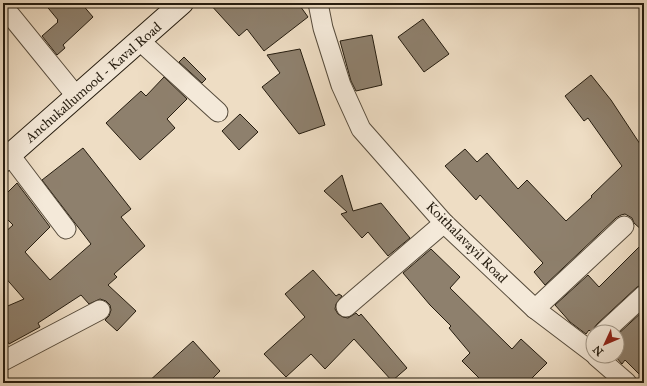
<svg xmlns="http://www.w3.org/2000/svg" width="647" height="386" font-family="'IM FELL Great Primer',serif">
  <rect width="100%" height="100%" fill="#eeddc4"/>
  <filter id="stains"><feTurbulence type="fractalNoise" baseFrequency=".005" numOctaves="4"/><feColorMatrix values="0 0 0 0 .2 0 0 0 0 .09 0 0 0 0 .02 0 0 0 .5 -.17"/></filter>
  <radialGradient id="worn" r=".72"><stop offset=".6" stop-color="#630" stop-opacity="0"/><stop offset="1" stop-color="#630" stop-opacity=".3"/></radialGradient>
  <g fill="#8e806d" stroke="#251c0f">
    <polygon points="44,3 81,3 93,17 63,45 65,48 57,55 42,36 58,22 57,21 58,20"/>
    <polygon points="209,3 298,3 308,17 264,51 247,29 239,36"/>
    <polygon points="423,19 449,54 424,72 398,37"/>
    <polygon points="372,35 382,85 356,91 351,81 340,41"/>
    <polygon points="300,49 325,125 299,134 262,87 280,73 267,55"/>
    <polygon points="184,57 206,79 202,83 179,62"/>
    <polygon points="591,75 611,100 644,150 644,232 634,223 632,218 625,214 621,215 616,218 545,285 534,272 543,263 480,195 476,200 445,166 465,149 477,162 487,153 518,189 527,180 566,221 592,197 591,196 622,166 588,118 584,121 565,96"/>
    <polygon points="164,77 187,99 167,119 175,128 140,160 106,123 141,91 146,96"/>
    <polygon points="240,114 258,132 239,150 222,131"/>
    <polygon points="83,148 131,209 121,217 145,246 114,274 117,277 108,285 136,311 117,331 105,320 109,316 111,310 110,305 106,301 100,299 89,304 81,295 38,323 40,327 9,344 3,333 3,308 24,299 3,275 3,234 13,225 3,215 3,197 17,183 50,227 25,252 50,280 91,244 42,180"/>
    <polygon points="342,175 353,211 381,203 410,238 388,256 368,232 362,238 341,214 347,212 324,191"/>
    <polygon points="644,242 644,284 637,287 597,324 594,328 593,334 589,330 586,334 570,322 555,305 588,275 599,287"/>
    <polygon points="431,249 460,277 450,288 512,349 521,339 547,363 527,383 484,383 462,361 470,353 449,328 451,326 430,305 403,273"/>
    <polygon points="313,270 336,296 339,294 342,296 336,304 335,309 338,314 343,317 348,318 356,313 359,316 361,314 407,368 392,381 354,339 325,369 311,354 286,377 264,354 305,317 285,294"/>
    <polygon points="644,310 644,379 625,360 622,364 615,356 617,356 617,335"/>
    <polygon points="193,341 220,371 208,383 147,383"/>
  </g>
  <g fill="none" stroke-linecap="round" stroke-linejoin="round">
    <defs>
      <g id="street">
        <polyline points="318,3 323,28 341,85 361,129 444,223 535,309 593,353"/>
        <polyline points="3,6 77,97"/>
        <polyline points="140,41 218,112"/>
        <polyline points="10,155 66,229"/>
        <polyline points="346,307 444,223"/>
        <polyline points="535,309 624,226"/>
        <polyline points="604,332 644,295"/>
        <polyline points="596,356 627,383"/>
        <polyline points="3,361 100,310"/>
      </g>
      <polyline id="secondary" points="3,161 182,3"/>
    </defs>
    <use href="#street" stroke="#574c3c" stroke-width="21"/>
    <use href="#secondary" stroke="#251c0f" stroke-width="24"/>
    <use href="#street" stroke="#f4e9d9" stroke-width="19"/>
    <use href="#secondary" stroke="#f4e9d9" stroke-width="22"/>
  </g>
  <g text-anchor="middle" stroke-width="3.5" stroke-linejoin="round" paint-order="stroke">
    <g font-size="14" fill="#251c0f" stroke="#f4e9d9">
      <text transform="translate(93 82) rotate(-41)" y="5">Anchukallumood - Kaval Road</text>
      <text transform="translate(467 242) rotate(45)" y="5">Koithalavayil Road</text>
    </g>
  </g>
  <rect width="647" height="386" fill="none" stroke="#eeddc4" stroke-width="16"/>
  <rect x="4" y="4" width="639" height="378" fill="none" stroke="#251c0f" stroke-width="2"/>
  <rect x="8" y="8" width="631" height="370" fill="none" stroke="#251c0f"/>
  <g transform="translate(605 344) rotate(226)"><circle r="19" fill="#f4e9d9" stroke="#a19788"/>
  <path d="M0-3L7 15L0 10L-7 15Z" fill="#8f2418"/>
  <text y="-6" font-size="11" font-weight="bold" text-anchor="middle" fill="#251c0f">N</text>
  </g>
  <rect width="100%" height="100%" filter="url(#stains)"/>
  <rect width="100%" height="100%" fill="url(#worn)"/>
</svg>
